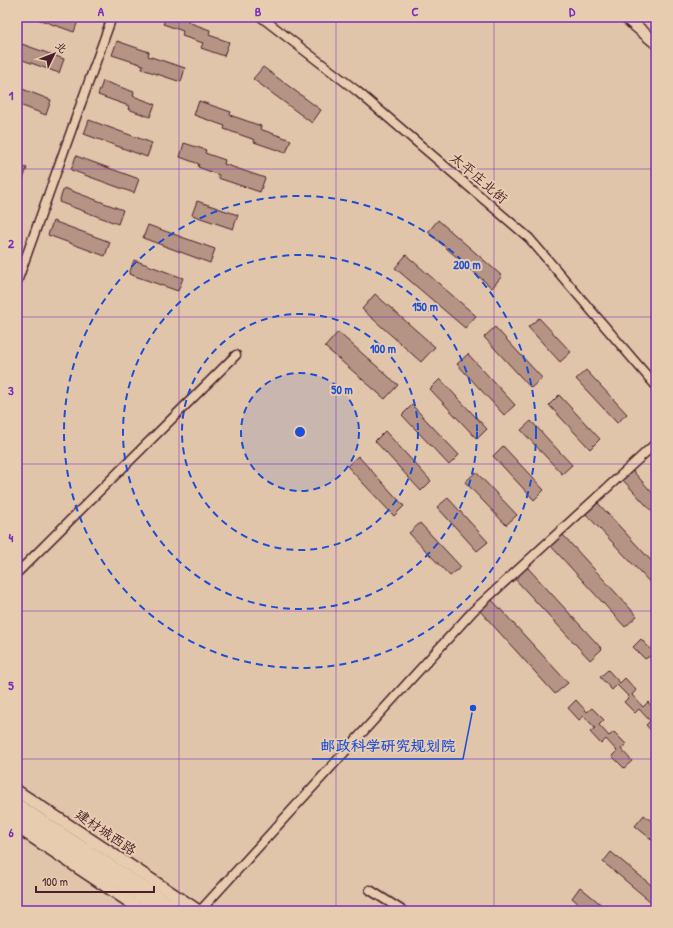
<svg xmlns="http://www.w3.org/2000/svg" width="673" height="928" font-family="'Patrick Hand','LXGW WenKai TC',sans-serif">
  <rect width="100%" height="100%" fill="#e1c5aa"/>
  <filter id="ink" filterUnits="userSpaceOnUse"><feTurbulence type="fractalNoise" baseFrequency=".025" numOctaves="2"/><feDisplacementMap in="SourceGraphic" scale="8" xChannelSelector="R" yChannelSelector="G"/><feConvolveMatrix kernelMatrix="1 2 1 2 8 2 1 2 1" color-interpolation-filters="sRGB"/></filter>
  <g filter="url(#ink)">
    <g fill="#b59485" stroke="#4a1f2b">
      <polygon points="32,17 75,17 79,18 74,32"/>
      <polygon points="158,17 185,17 189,19 188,22 210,30 209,35 229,42 224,56 201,48 203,43 182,36 183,31 163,24 165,20"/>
      <polygon points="117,41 149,52 148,56 185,68 181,82 142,69 143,65 112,55"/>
      <polygon points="19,43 64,59 59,73 17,58 17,45"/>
      <polygon points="263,67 321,110 312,123 253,79"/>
      <polygon points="103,81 134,92 133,96 155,104 150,117 128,109 129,106 98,95"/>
      <polygon points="17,87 51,100 46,115 17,104"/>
      <polygon points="199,101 231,112 230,115 261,126 260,129 291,140 286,153 254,142 255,140 224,129 225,126 194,115"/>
      <polygon points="89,120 152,143 147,157 84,134"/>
      <polygon points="184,143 206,150 205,153 225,160 224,164 265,178 260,192 218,178 219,175 198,167 199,164 180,157"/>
      <polygon points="76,156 139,179 134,193 71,170"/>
      <polygon points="17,165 27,168 22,182 17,180"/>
      <polygon points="64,188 123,210 118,224 59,202"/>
      <polygon points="197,201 238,215 233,229 192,215"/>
      <polygon points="438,220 502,276 492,288 428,232"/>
      <polygon points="53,221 110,242 105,256 48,235"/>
      <polygon points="148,225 215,249 210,263 143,238"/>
      <polygon points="406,255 476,316 465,328 395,268"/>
      <polygon points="134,260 183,278 178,291 129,274"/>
      <polygon points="375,294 435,347 421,362 362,309"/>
      <polygon points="539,318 571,352 560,362 528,327"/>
      <polygon points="495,327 542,378 531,388 484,337"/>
      <polygon points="338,332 398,385 385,399 325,347"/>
      <polygon points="468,354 515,405 504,415 457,364"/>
      <polygon points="586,370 627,414 617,423 576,379"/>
      <polygon points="440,379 487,429 477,439 430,389"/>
      <polygon points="559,395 600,439 590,449 549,405"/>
      <polygon points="412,405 459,455 449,465 402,415"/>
      <polygon points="531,421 572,465 562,474 521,430"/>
      <polygon points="385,431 431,481 421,491 375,441"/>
      <polygon points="503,446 544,490 534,500 493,456"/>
      <polygon points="358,456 404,506 394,516 347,466"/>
      <polygon points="632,470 656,497 656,516 622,479"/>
      <polygon points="476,472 517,515 506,525 465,482"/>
      <polygon points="448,498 488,542 477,551 437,507"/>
      <polygon points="597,502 656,566 656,589 585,513"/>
      <polygon points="420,523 461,567 450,576 409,533"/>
      <polygon points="562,534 637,616 625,627 550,545"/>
      <polygon points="527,567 602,649 590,660 515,579"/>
      <polygon points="492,600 568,683 555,694 480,611"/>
      <polygon points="641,639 653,652 656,649 656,663 650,656 645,659 633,647"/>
      <polygon points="608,670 620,683 625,678 636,690 632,695 643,707 648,702 656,711 656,717 654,719 656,720 656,736 646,725 650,721 639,709 635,713 624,702 629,697 617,685 612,690 600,677"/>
      <polygon points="576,700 587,712 592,708 604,720 599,725 609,736 614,732 626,744 621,749 632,761 624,768 612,756 617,751 606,739 601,744 590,732 595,728 584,716 579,720 568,708"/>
      <polygon points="644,815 656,825 656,843 635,826"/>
      <polygon points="611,852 656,889 656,906 603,862"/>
      <polygon points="580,887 609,911 587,911 572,898"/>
    </g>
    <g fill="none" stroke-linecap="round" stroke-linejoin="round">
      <defs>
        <g id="street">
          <polyline points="261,17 357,91 529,238 656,386"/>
          <polyline points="17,282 112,17"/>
          <polyline points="17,573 236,355"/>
          <polyline points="370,890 403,911"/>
          <polyline points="200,911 473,611 656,443"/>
        </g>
        <g id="secondary">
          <polyline points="625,17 656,43"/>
          <polyline points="17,791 199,911"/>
          <polyline points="17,804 180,911"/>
          <polyline points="17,815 162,911"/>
          <polyline points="17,827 143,911"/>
        </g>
      </defs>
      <use href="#street" stroke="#4a1f2b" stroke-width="11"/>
      <use href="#secondary" stroke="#4a1f2b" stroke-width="14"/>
      <use href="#street" stroke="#e7ccaf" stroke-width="8"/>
      <use href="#secondary" stroke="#e7ccaf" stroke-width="11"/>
    </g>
  </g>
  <path fill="none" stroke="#7b2cbf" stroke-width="1" stroke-opacity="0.55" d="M179,17V911M336,17V911M494,17V911M17,169H656M17,317H656M17,464H656M17,611H656M17,759H656"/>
  <circle cx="300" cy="432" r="59" fill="#1d4ed8" fill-opacity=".12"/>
  <g fill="none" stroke="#1d4ed8" stroke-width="2" stroke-dasharray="7 5">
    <circle cx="300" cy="432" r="59"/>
    <circle cx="300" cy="432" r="118"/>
    <circle cx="300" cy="432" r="177"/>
    <circle cx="300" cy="432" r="236"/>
  </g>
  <g text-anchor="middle" stroke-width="4" stroke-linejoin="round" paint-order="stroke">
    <g font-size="14" fill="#4a1f2b" stroke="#e7ccaf">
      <text transform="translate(479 178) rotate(40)" y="5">太平庄北街</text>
      <text transform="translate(106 832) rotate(34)" y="5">建材城西路</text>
    </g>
  </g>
  <circle cx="300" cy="432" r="6" fill="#1d4ed8" stroke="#e7ccaf" stroke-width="2"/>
  <g font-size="12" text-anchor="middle" font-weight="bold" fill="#1d4ed8" stroke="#e7ccaf" stroke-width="4" stroke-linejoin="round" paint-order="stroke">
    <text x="467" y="269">200 m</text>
    <text x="425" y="311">150 m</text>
    <text x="383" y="353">100 m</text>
    <text x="342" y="394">50 m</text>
  </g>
  <path fill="none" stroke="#1d4ed8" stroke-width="1.5" d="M473 708L463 759H312"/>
  <circle fill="#1d4ed8" stroke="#e7ccaf" stroke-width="1.5" cx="473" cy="708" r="4"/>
  <g font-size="15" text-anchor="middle" font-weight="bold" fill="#1d4ed8" stroke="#e7ccaf" stroke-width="4" stroke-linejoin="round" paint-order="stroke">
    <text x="388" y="751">邮政科学研究规划院</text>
  </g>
  <rect width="673" height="928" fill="none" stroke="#e7ccaf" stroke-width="44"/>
  <g transform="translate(54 54) rotate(47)" stroke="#e7ccaf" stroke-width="3" paint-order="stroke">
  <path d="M0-3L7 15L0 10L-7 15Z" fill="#4a1f2b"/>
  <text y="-6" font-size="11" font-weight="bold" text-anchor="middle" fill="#4a1f2b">北</text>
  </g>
  <path d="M36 886v6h118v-6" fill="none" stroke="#4a1f2b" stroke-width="2"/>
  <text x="42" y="886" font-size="12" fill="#4a1f2b" stroke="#e7ccaf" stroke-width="3" paint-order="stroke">100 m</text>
  <rect x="22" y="22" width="629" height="884" fill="none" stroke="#7b2cbf" stroke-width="1.5"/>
  <g font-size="13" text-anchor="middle" font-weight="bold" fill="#7b2cbf">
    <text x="101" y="16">A</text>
    <text x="258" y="16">B</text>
    <text x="415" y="16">C</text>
    <text x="572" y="16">D</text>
    <text x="11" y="100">1</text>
    <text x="11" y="248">2</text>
    <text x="11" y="395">3</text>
    <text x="11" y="542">4</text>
    <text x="11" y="690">5</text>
    <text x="11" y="837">6</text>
  </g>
</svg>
